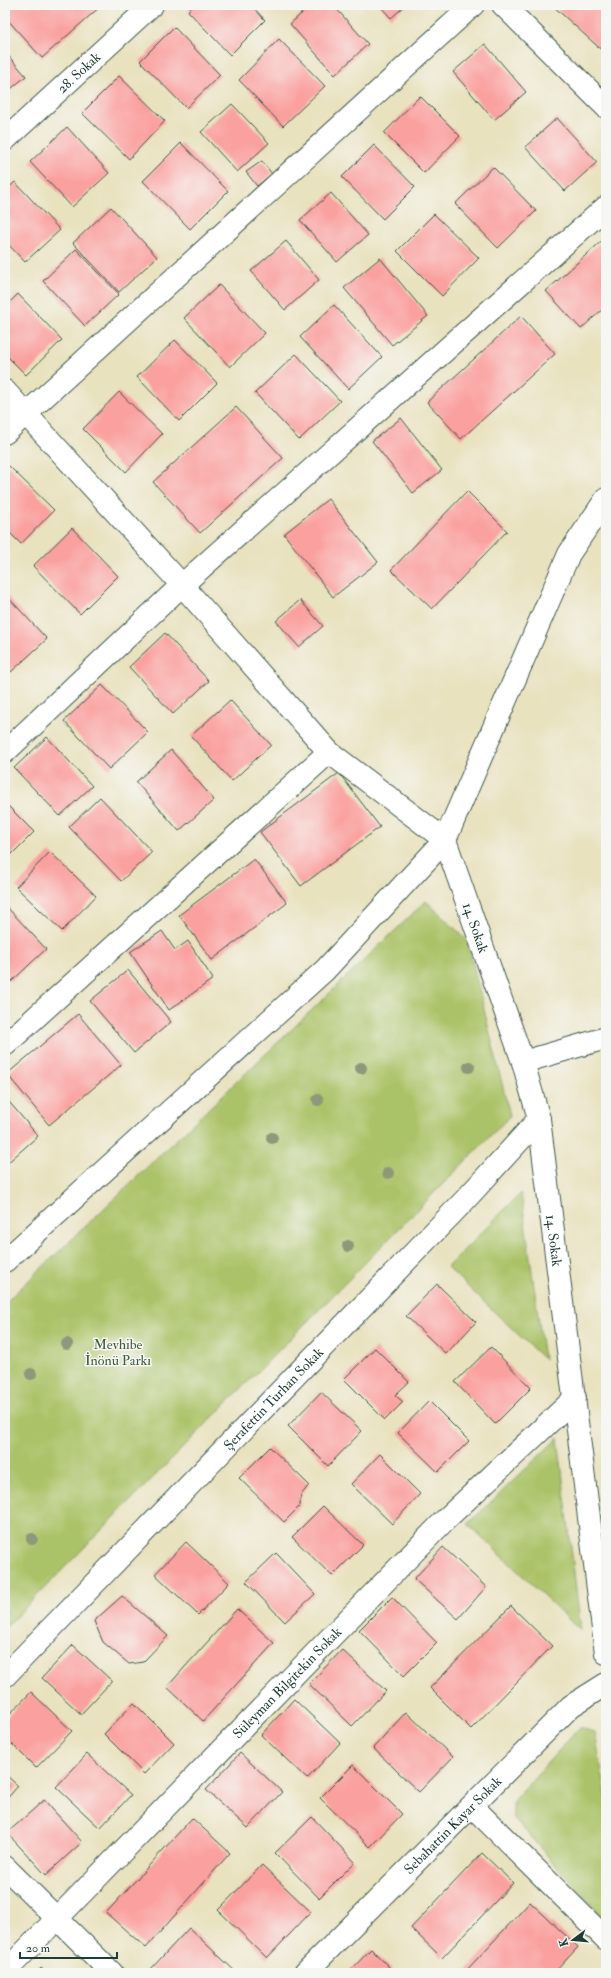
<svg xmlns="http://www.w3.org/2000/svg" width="611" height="1978" font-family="'IM FELL Double Pica',serif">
  <rect width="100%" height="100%" fill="#f6f6f2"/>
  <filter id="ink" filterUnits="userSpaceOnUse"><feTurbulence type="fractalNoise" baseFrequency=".025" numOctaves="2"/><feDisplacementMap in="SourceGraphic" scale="8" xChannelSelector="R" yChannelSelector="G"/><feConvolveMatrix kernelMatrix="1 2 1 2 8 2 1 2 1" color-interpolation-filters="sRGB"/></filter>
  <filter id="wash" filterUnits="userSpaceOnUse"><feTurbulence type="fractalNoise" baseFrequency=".012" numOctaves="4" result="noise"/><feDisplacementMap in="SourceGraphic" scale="16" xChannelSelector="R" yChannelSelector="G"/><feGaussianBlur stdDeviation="0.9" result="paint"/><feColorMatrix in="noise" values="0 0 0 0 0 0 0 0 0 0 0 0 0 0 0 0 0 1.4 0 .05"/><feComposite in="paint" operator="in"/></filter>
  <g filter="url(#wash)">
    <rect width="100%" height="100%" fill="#e9e2bf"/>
    <g fill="#abc368" stroke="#65804e">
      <polygon points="426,901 467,940 510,1116 5,1628 5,1303"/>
      <polygon points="521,1193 544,1359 447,1267"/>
      <polygon points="558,1438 581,1631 468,1524"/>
      <polygon points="580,1727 595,1733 606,1795 606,1922 513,1817 513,1801"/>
    </g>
    <g id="blocks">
      <g fill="#faa09f">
        <polygon points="5,5 102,5 42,58 5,17"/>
        <polygon points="194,5 251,5 265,20 230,55 188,11"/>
        <polygon points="311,5 333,5 368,44 335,75 290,24"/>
        <polygon points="379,5 406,5 391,18"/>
        <polygon points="552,5 606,5 606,54"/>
        <polygon points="174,27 220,75 186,108 140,61"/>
        <polygon points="279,39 325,86 283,126 239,80"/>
        <polygon points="485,44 526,92 494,120 453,72"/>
        <polygon points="5,52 26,76 5,94"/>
        <polygon points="119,76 165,121 129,159 82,113"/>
        <polygon points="420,96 460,136 424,173 384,133"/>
        <polygon points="232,104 269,143 237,172 201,132"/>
        <polygon points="557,118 597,162 565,191 525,147"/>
        <polygon points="67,127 109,173 72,207 30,162"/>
        <polygon points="181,143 228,191 190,229 143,181"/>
        <polygon points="374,145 415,187 383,219 342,177"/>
        <polygon points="262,161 272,174 257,186 246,172"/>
        <polygon points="493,167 536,211 498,248 455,204"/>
        <polygon points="15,182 60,230 25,262 5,241 5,191"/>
        <polygon points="331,193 368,235 337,262 300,220"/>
        <polygon points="111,207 157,257 119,292 73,243"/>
        <polygon points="434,214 479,258 442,296 397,251"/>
        <polygon points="606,237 606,306 581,329 546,291"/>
        <polygon points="286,241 319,280 285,310 251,271"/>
        <polygon points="76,249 119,294 85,326 43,281"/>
        <polygon points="380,258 428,316 392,345 344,288"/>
        <polygon points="219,285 265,333 230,367 184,318"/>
        <polygon points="18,294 62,340 26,375 5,354 5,307"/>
        <polygon points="334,305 382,357 348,389 300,337"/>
        <polygon points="521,316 555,354 461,439 427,402"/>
        <polygon points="175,340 217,383 179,421 137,377"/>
        <polygon points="296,354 340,401 299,440 255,393"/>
        <polygon points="119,392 162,434 126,472 83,429"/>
        <polygon points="236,407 283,458 200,533 153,482"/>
        <polygon points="401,418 442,470 413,493 372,441"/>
        <polygon points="9,466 54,510 21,544 5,528 5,470"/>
        <polygon points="467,491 507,531 432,609 391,570"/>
        <polygon points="328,499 378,562 333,597 284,534"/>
        <polygon points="72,528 118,576 80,614 33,566"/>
        <polygon points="5,594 47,639 11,672 5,665"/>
        <polygon points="300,600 323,626 299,647 276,621"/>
        <polygon points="165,633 209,681 173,714 129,667"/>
        <polygon points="102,685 148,732 109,769 64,721"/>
        <polygon points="230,700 271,745 232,781 191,736"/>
        <polygon points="47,737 92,786 60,816 14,768"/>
        <polygon points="171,750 214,800 179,831 136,782"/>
        <polygon points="339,773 380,827 301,886 260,832"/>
        <polygon points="100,797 152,852 121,881 69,827"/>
        <polygon points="5,803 34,832 5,861"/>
        <polygon points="50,852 96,896 62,931 16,887"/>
        <polygon points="254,859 287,903 212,960 179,915"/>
        <polygon points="5,905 46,949 11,982 5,974"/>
        <polygon points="162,931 175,950 188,941 213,979 169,1010 130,952"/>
        <polygon points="128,970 171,1022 134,1053 90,1001"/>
        <polygon points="78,1014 121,1065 49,1125 7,1074"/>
        <polygon points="5,1097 38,1136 5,1165"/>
        <polygon points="437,1284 476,1322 446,1354 406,1316"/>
        <polygon points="491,1347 531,1388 495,1424 455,1382"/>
        <polygon points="375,1348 409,1382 395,1395 403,1402 385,1420 344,1379"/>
        <polygon points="321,1392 362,1431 328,1466 288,1426"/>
        <polygon points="429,1401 469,1441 438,1472 398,1433"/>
        <polygon points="270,1447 309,1485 301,1495 300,1506 284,1522 239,1478"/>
        <polygon points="380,1454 420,1494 392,1524 351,1484"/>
        <polygon points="323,1506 363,1545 332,1576 292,1537"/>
        <polygon points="186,1542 229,1583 198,1615 155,1574"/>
        <polygon points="443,1547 486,1587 458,1619 414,1579"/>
        <polygon points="276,1553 315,1594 285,1622 246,1582"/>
        <polygon points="122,1596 168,1636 143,1662 129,1664 103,1642 94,1621"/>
        <polygon points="392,1597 437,1643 404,1676 359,1630"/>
        <polygon points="511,1606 552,1646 471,1729 430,1688"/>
        <polygon points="237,1609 274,1643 203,1721 167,1687"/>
        <polygon points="73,1645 112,1681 81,1714 42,1678"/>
        <polygon points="342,1650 386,1691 352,1726 309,1684"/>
        <polygon points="31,1692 72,1731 36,1768 5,1737 5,1719"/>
        <polygon points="294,1699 340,1743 307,1779 261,1735"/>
        <polygon points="134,1703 174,1743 144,1774 104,1734"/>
        <polygon points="406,1712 453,1757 419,1792 373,1748"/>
        <polygon points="240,1753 282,1792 248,1828 206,1790"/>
        <polygon points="87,1754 131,1795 100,1828 56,1787"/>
        <polygon points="353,1765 402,1814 370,1847 320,1798"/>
        <polygon points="5,1774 18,1786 5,1801"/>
        <polygon points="44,1800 82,1842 46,1875 7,1833"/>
        <polygon points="312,1817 355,1862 319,1898 275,1853"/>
        <polygon points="192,1818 230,1853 146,1948 106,1913"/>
        <polygon points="482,1853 513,1883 442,1958 411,1928"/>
        <polygon points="262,1865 311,1912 267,1958 218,1910"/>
        <polygon points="530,1902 578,1947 554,1973 464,1973"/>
        <polygon points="189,1928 237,1973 152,1973 150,1970"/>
        <polygon points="371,1949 395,1973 348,1973"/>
        <polygon points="41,1968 47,1973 36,1973"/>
      </g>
    </g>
  </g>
  <g filter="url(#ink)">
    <use href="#blocks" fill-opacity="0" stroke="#3d5649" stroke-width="1"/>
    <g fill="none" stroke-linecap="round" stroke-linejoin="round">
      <defs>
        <g id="minor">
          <polyline points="503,5 606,107"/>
          <path id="s1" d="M5,140L152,5"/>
          <polyline points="5,391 182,585 329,752 445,840"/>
          <polyline points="5,433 473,5"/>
          <polyline points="5,752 182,585 606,207"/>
          <path id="s2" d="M445,840L523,1062L539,1119L606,1653"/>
          <polyline points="5,1045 329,752"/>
          <polyline points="523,1062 606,1038"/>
          <polyline points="5,1261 325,970 445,840 569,554 606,499"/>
          <path id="s3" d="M5,1676L465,1200L539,1119"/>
          <polyline points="472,1806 606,1939"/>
          <polyline points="5,1867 112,1973"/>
          <path id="s4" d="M5,1972L445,1520L575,1398"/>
          <path id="s5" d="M305,1973L571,1706L606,1684"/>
        </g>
      </defs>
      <use href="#minor" stroke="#3d5649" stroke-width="24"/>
      <use href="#minor" stroke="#fff" stroke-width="22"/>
    </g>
    <g fill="#8d997a">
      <circle cx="469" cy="1067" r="6"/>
      <circle cx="361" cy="1068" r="6"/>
      <circle cx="318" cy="1100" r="6"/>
      <circle cx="272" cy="1138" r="6"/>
      <circle cx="388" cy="1173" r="6"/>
      <circle cx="348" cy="1246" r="6"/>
      <circle cx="67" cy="1344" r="6"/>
      <circle cx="31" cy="1374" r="6"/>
      <circle cx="32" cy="1539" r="6"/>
    </g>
  </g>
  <g text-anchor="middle" stroke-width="3" stroke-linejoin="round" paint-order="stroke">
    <g font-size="14" fill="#1f3d34" stroke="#f6f6f2">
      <text dy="5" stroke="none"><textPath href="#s1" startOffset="100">28. Sokak</textPath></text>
      <text dy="5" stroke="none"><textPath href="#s2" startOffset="93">14. Sokak</textPath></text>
      <text dy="5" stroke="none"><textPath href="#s2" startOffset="417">14. Sokak</textPath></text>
      <text dy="5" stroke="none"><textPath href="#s3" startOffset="386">Şerafettin Turhan Sokak</textPath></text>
      <text dy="5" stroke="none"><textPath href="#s4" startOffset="404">Süleyman Bilgitekin Sokak</textPath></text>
      <text dy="5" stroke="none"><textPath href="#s5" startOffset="209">Sebahattin Kayar Sokak</textPath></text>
    </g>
    <g font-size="14" fill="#425e41" stroke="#f6f6f2">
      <text x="118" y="1349">Mevhibe<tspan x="118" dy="16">İnönü Parkı</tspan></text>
    </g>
  </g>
  <rect width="611" height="1978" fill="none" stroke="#f6f6f2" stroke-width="20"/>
  <g transform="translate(573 1940) rotate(254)" stroke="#f6f6f2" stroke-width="3" paint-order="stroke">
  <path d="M0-3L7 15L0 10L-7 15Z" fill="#1f3d34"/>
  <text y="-6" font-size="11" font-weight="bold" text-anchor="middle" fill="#1f3d34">K</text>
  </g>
  <path d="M20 1952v6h97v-6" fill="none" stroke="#1f3d34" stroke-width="2"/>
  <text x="26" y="1952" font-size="12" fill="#1f3d34" stroke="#f6f6f2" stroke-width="3" paint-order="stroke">20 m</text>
</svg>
